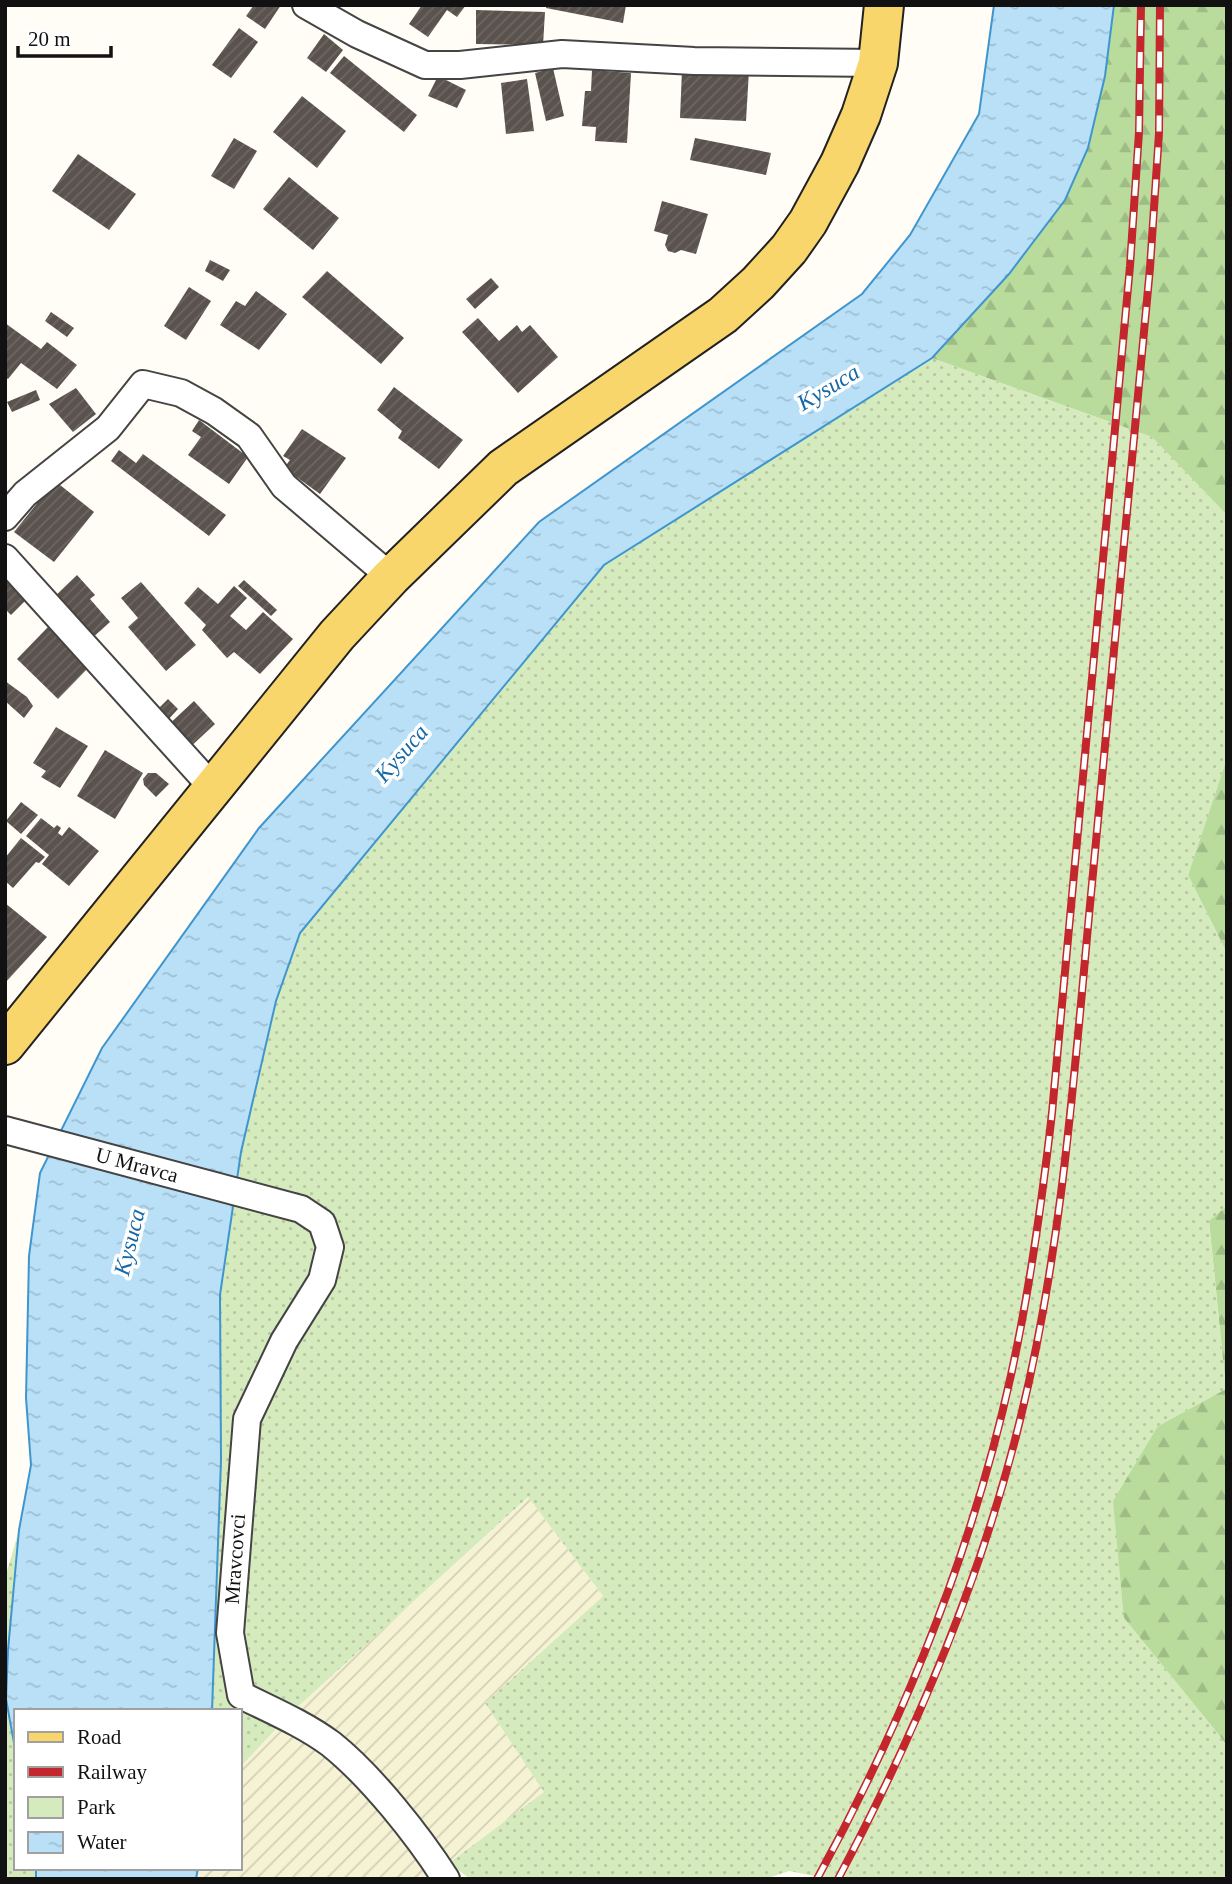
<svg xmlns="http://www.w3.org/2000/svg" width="1232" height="1884" font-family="'Times New Roman',serif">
  <defs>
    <pattern id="farmland-furrows" width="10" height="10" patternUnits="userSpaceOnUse" patternTransform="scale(1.75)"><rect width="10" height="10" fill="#f6f3d4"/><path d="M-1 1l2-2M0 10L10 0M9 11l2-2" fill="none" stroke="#d2cfb5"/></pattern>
    <pattern id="green-dots" width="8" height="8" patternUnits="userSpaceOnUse" patternTransform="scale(1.75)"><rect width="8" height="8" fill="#d5ebbd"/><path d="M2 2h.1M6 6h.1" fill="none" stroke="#b6c8a1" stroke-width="1.8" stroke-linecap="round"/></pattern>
    <pattern id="forest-firs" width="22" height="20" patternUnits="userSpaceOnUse" patternTransform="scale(1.75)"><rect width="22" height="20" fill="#b9dc9c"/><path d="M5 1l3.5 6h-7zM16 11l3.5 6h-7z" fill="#9ebc85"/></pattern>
    <pattern id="water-ripples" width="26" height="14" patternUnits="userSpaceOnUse" patternTransform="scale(1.75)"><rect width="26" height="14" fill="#b9e0f7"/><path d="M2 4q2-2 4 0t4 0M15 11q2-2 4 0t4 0" fill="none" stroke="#9ebfd3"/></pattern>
    <pattern id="building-hatch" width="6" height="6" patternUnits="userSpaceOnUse" patternTransform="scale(1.75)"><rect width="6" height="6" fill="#5a524d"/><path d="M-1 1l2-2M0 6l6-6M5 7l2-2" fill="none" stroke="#6d6662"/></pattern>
  </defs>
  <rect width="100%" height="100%" fill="#fffdf5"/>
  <polygon fill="url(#farmland-furrows)" points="528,1497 603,1596 485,1703 545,1792 449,1863 421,1879 196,1879 198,1868 240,1868 240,1766 291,1713"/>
  <g fill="url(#green-dots)">
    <polygon points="932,358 1152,437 1227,515 1227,758 1188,875 1227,953 1227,1206 1209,1222 1226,1389 1158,1426 1124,1618 1227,1745 1227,1879 829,1879 789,1871 765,1879 470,1879 449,1863 544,1792 485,1703 603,1596 528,1497 291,1713 242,1765 240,1766 240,1711 212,1711 221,1460 220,1295 241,1152 276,1001 300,933 604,565"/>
    <polygon points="19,1530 8,1650 6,1699 16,1754 16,1868 36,1868 36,1879 5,1879 5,1578"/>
  </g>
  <g fill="url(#forest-firs)">
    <polygon points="1114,5 1227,5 1227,515 1152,437 932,358 1009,274 1065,200 1088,148 1105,76"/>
    <polygon points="1227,758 1227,953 1188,875"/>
    <polygon points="1227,1206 1227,1745 1124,1618 1113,1501 1158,1426 1226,1389 1209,1221"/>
  </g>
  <g fill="url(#water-ripples)" stroke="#3f96cf" stroke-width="2">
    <polygon points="994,5 1114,5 1105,76 1088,148 1065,200 1009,274 932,358 604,565 300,933 276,1001 241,1152 220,1295 221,1460 212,1711 16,1711 16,1754 6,1699 8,1650 19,1530 31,1465 26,1398 29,1256 40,1173 102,1048 259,828 539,522 862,294 910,235 979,114"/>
    <polygon points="36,1868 198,1868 196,1879 36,1879"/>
  </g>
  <g fill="url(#building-hatch)">
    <polygon points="254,5 281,5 265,29 246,16"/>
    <polygon points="422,5 466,5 457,17 447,10 428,37 409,24"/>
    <polygon points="547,5 626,5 623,23 546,8"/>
    <polygon points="476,10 545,12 543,45 476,44"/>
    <polygon points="239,28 258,42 231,78 212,65"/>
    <polygon points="324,34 343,50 326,72 307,58"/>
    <polygon points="344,56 417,115 404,132 330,73"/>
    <polygon points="553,68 564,116 546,121 535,73"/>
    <polygon points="592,70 631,73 627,143 595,141 596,127 582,126 585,91 591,91"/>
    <polygon points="682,70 749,70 746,121 680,118"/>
    <polygon points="438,76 466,90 457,108 428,96"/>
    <polygon points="527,79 534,131 506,134 501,83"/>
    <polygon points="302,96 346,131 317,168 273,132"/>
    <polygon points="234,138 257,151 234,189 211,176"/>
    <polygon points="695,138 771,153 766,175 690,160"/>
    <polygon points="78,154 136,194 109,230 52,191"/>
    <polygon points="289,177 339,218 313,250 263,209"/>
    <polygon points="662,201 708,214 696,254 681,250 675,253 668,251 665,245 668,235 654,231"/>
    <polygon points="210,260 230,270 223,281 205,271"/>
    <polygon points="327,271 404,338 381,364 302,297"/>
    <polygon points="491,278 499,287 475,309 466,299"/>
    <polygon points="189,287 211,301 186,340 164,326"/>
    <polygon points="256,291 287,314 259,350 220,325 236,301 245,306"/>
    <polygon points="51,312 74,328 67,337 45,321"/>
    <polygon points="478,318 499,341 517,325 522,332 530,325 558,357 518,393 462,332"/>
    <polygon points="5,323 41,349 47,342 77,365 57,389 21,363 8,379 5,377"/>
    <polygon points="394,387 463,440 439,469 398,438 402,431 377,410"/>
    <polygon points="76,388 96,414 73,432 49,404"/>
    <polygon points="36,390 40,400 12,412 7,402"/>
    <polygon points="199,420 248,457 229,484 188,455 201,437 192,431"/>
    <polygon points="302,429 346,458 320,494 284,468 290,460 283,456"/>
    <polygon points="119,450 136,463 143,454 226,515 209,536 111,461"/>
    <polygon points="55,481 94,512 54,562 14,532"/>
    <polygon points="77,575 95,595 90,599 110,622 90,640 52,599"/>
    <polygon points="5,576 26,600 11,615 5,609"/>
    <polygon points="244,580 277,610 271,616 238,586"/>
    <polygon points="141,582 196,645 166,671 128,627 138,618 121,598"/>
    <polygon points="234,586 247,598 230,616 246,630 263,612 293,639 260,674 234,652 227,658 202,630 206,625 184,603 198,587 218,604"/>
    <polygon points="48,627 89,667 58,699 17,659"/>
    <polygon points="5,681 27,697 33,706 24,718 5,701"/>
    <polygon points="168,699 178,709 166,722 156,711"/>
    <polygon points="194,701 215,724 187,750 166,727"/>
    <polygon points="56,727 88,746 60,788 41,777 46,771 33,763"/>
    <polygon points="105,750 143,773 115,819 77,796"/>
    <polygon points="148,773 156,773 169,784 156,797 144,785 143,779"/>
    <polygon points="21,802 38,815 21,834 6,821"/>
    <polygon points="41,818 54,828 57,825 61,828 58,833 62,836 69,827 99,851 69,886 42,864 49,855 26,836"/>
    <polygon points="21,838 45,857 39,863 36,862 13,888 5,881 5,858"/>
    <polygon points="5,903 47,937 5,983"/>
  </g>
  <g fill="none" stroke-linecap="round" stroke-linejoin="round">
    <defs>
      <g id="street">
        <polyline points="306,5 357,34 425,65 460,65 562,54 694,61 878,63"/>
        <polyline points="5,517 25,494 108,428 143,384 181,393 214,411 249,436 284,486 391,577"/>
        <polyline points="5,558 213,788"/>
        <path d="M5,1130L301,1209L322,1223L330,1247L322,1280L284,1341L247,1419L230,1633L241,1695C271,1710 304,1724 331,1744C371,1776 418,1835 446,1879"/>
      </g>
      <polyline id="primary" points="5,1045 337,635 391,577 503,468 723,315 758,283 789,249 808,222 840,163 861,115 878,63 884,5"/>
    </defs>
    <use href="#street" stroke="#444" stroke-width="30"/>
    <use href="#primary" stroke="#222" stroke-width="42"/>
    <use href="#street" stroke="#fff" stroke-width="26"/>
    <use href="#primary" stroke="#f9d66b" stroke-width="38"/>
    <defs>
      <g id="rail">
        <path d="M817,1879C904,1720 972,1552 1011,1375C1030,1289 1042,1201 1052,1113L1130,266L1139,132L1141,5"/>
        <path d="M838,1879C916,1732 982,1578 1021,1416C1062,1248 1074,1076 1090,905C1110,693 1130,480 1150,268L1159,133L1160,5"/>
      </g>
    </defs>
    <use href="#rail" stroke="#c4262e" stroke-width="8"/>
    <use href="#rail" stroke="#fff" stroke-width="5" stroke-dasharray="16" stroke-linecap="butt"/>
  </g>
  <g text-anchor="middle" stroke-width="7" stroke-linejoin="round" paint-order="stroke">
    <g font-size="21" fill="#111" stroke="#fff">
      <text transform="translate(137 1165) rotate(15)" y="7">U Mravca</text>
      <text transform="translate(235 1559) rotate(-86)" y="7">Mravcovci</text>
    </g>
    <g font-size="23" font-style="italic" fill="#1768a6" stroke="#fff">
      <text transform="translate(828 387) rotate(-31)" y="8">Kysuca</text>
      <text transform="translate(401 753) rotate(-49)" y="8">Kysuca</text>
      <text transform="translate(129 1242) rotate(-76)" y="8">Kysuca</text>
    </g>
  </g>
  <rect width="1232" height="1884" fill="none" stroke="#111111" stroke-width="14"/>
  <rect x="14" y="1709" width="228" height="161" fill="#ffffff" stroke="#a0a0a0" stroke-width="2"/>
  <rect x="28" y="1732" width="35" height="10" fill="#f9d66b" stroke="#a0a0a0" stroke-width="2"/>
  <text x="77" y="1744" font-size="21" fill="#111111">Road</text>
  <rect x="28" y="1767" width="35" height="10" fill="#c4262e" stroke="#a0a0a0" stroke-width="2"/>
  <text x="77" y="1779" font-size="21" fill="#111111">Railway</text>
  <rect x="28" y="1797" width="35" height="21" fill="#d5ebbd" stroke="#a0a0a0" stroke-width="2"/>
  <text x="77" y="1814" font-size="21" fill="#111111">Park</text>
  <rect x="28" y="1832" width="35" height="21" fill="url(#water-ripples)" stroke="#a0a0a0" stroke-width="2"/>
  <text x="77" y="1849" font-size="21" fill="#111111">Water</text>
  <path d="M18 46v10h93v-10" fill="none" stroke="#111111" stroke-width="3.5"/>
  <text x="28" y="46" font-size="21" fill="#111111" stroke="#ffffff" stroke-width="5" paint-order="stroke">20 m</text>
</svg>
